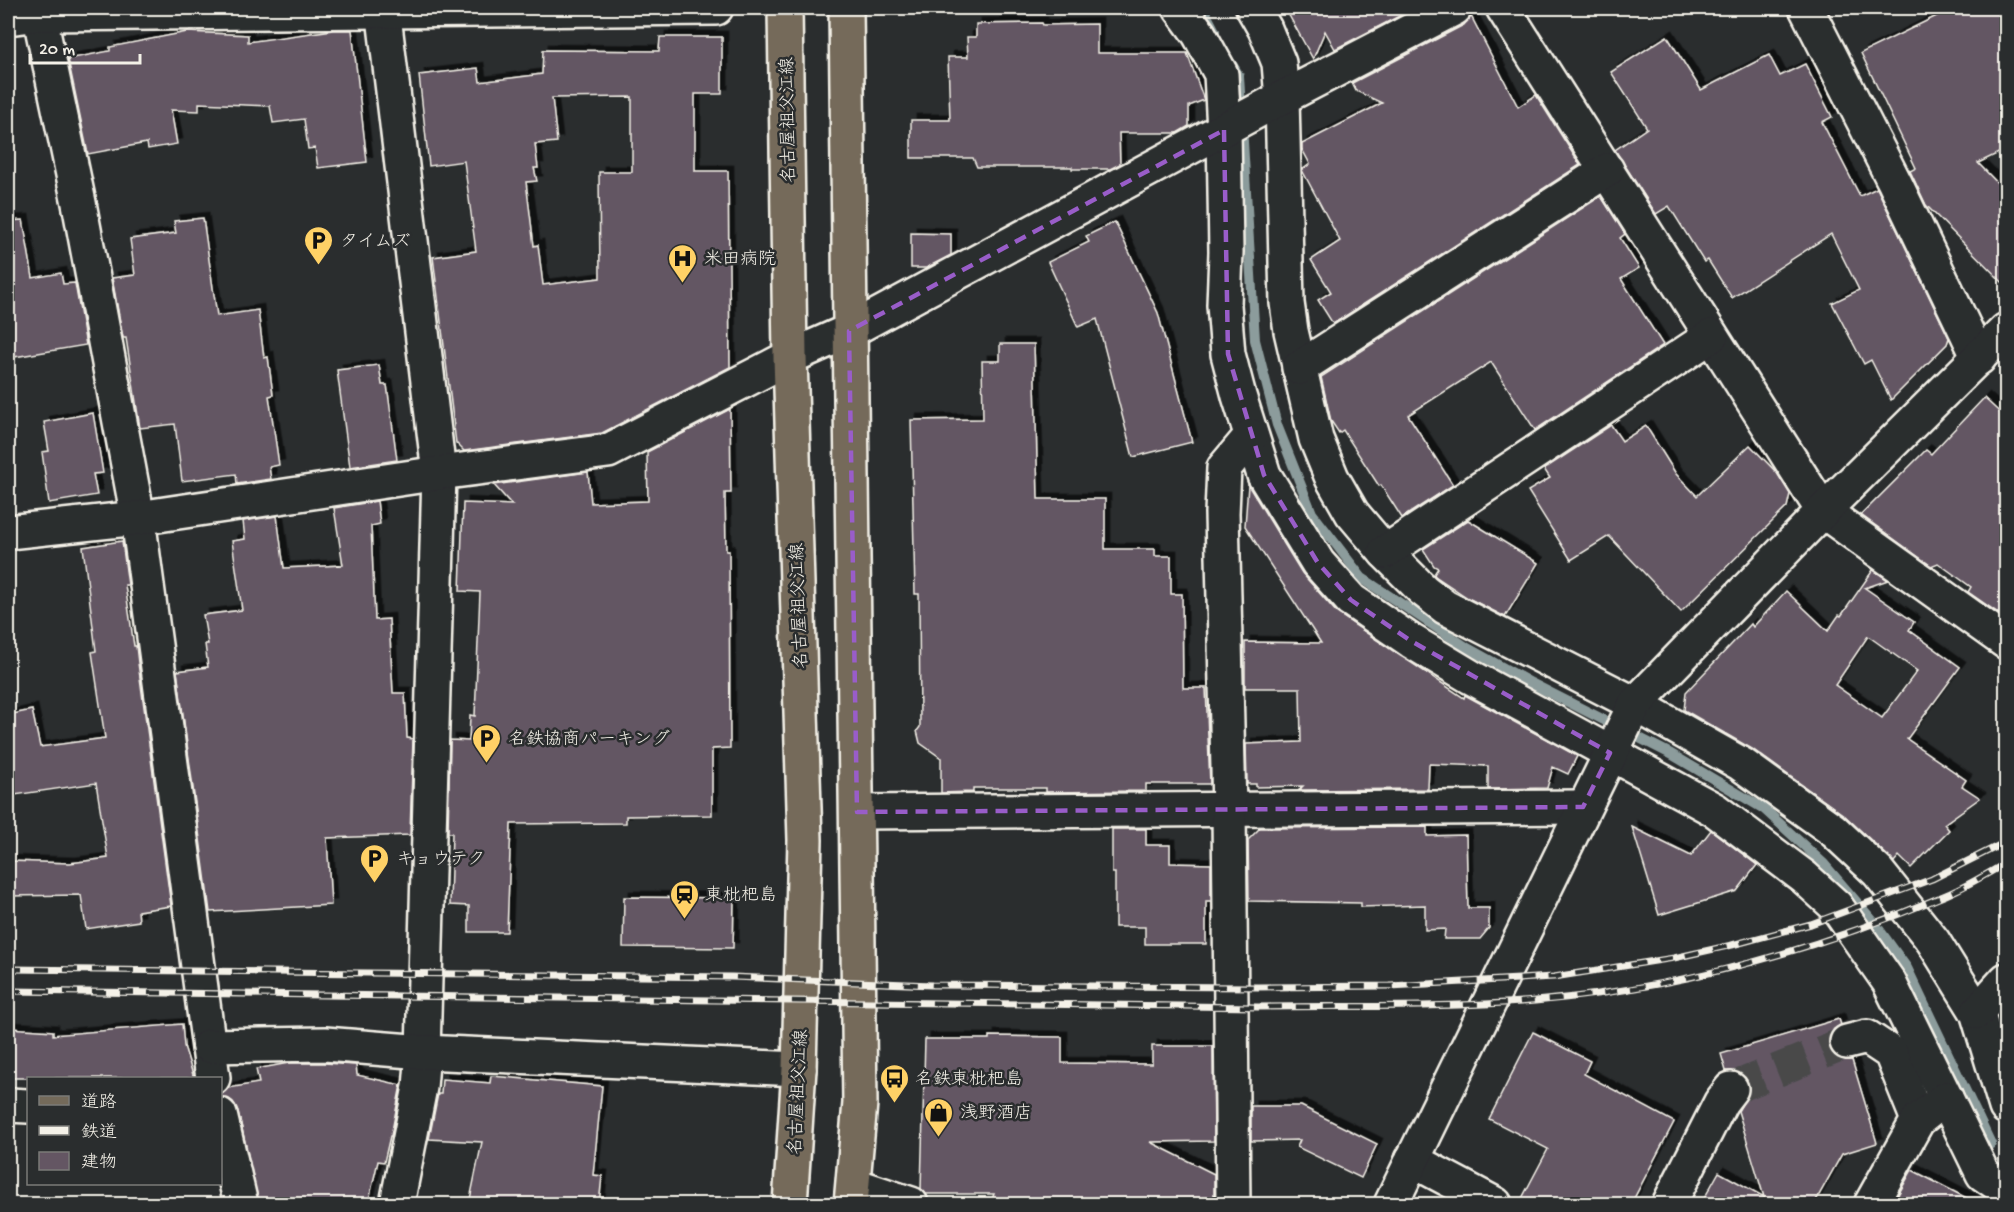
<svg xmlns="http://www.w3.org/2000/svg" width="2014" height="1212" font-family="'Gochi Hand','Klee One',sans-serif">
  <defs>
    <filter id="shadow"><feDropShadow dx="5.5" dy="-5.5" stdDeviation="0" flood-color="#0009"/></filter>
  </defs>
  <rect width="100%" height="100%" fill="#2a2d2e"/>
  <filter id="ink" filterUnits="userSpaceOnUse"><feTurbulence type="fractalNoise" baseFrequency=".0167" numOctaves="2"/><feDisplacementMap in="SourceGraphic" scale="12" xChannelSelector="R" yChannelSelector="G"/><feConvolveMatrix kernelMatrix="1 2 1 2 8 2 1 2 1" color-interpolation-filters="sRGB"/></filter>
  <g filter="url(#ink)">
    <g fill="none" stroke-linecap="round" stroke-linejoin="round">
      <g stroke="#8c9c9c" stroke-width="10">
        <polyline points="1203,8 1215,31"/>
        <polyline points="1232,64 1239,76 1255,340 1277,425 1312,513 1362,578 1466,647 1531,683 1671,754 1764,809 1824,864 1873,921 1907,968 1991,1144"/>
      </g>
    </g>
    <g fill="#645663" stroke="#f4f1e8" stroke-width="1.5" fill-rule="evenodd" filter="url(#shadow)">
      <polygon points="1285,8 1415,8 1335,49 1325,31 1313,59"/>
      <polygon points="1953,8 2007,8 2007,149 1978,163 2007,193 2007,287 1926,205 1910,171 1916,168 1861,53"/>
      <polygon points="1471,16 1518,107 1536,95 1580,165 1333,324 1318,300 1331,292 1311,260 1340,241 1302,170 1310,164 1302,149 1302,144 1382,103 1356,91 1352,83 1464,25"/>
      <polygon points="1042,23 1043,25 1097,24 1097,53 1187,53 1204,100 1189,106 1189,126 1177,133 1119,133 1120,164 1110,169 1072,169 1072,167 977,167 973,158 911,158 911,120 950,120 948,57 968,57 967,37 976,37 976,24"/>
      <polygon points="333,30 352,30 367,162 318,168 315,148 308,149 304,119 273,123 270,106 199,103 199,111 171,110 177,144 148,149 147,143 88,154 68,59 110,51 110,47 187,32 248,35 248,42"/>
      <polygon points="1667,36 1701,90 1769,55 1780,76 1805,64 1832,117 1822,122 1860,196 1877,188 1949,338 1947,344 1891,400 1871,360 1864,364 1832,303 1859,290 1831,234 1732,298 1708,260 1704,262 1669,206 1656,214 1615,150 1647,128 1611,72"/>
      <path d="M660,37H722V94H695V171H728L730,367L602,433L464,451L456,443L433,257L476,251L464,161L429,166L419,75L478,68L480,82L542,74L543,50L659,51ZM632,97V172H599L600,278L543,285L538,245L534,246L526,182L537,181L534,168H538L535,144L557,142L552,98Z"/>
      <polygon points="1601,196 1625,234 1620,238 1639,268 1621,279 1663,345 1535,430 1491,362 1408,415 1453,485 1402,518 1381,485 1379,486 1343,430 1339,433 1331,421 1321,377"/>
      <polygon points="203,218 217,316 258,310 264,358 268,357 273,395 269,396 279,465 269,467 271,479 237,484 236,474 182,481 175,424 140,428 126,338 123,338 112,278 135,275 130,239 176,233 174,221"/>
      <polygon points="23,220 33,278 61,273 63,284 75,283 86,345 8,358 8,221"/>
      <polygon points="1115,222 1158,313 1192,442 1133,457 1097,319 1078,327 1048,262 1089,242 1086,236"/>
      <polygon points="911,233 951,234 951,255 926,268 911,268"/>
      <polygon points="1000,344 1034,344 1038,499 1105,499 1105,549 1155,549 1155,556 1171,556 1171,594 1182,594 1183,688 1206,688 1210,784 1146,784 1146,791 1046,792 1046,788 973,788 973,792 941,793 941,758 920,743 917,731 920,727 919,594 915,594 911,420 983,419 982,361 1000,361"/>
      <polygon points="379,365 382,385 387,385 397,460 350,467 337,370"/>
      <polygon points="1984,398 2007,419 2007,619 1968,592 1971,587 1938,563 1931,566 1861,515 1926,450 1931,454"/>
      <polygon points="730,409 731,493 725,493 726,551 729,551 730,748 712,749 712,815 626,816 626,823 511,824 507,932 469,932 469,906 450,905 452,833 448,833 450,740 469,741 470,715 475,716 480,592 460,591 463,503 512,505 494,485 588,472 591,503 648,501 647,452"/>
      <polygon points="93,413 103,473 93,474 97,495 49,503 42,452 49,451 44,422"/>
      <polygon points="1611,425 1622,441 1646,426 1676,474 1697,496 1750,445 1777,473 1790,494 1787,507 1681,612 1609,536 1571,560 1528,491 1550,478 1544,469"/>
      <polygon points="1248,485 1302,573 1337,613 1464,698 1465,695 1577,756 1568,774 1553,767 1547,788 1488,789 1488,766 1429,764 1428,789 1299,790 1303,786 1256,787 1256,784 1247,784 1246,744 1301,742 1300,688 1245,688 1245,642 1321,643 1245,526"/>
      <polygon points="377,501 380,524 371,526 375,620 389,619 393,693 405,693 407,738 413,739 410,835 327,838 331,905 210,912 177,671 208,667 205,644 208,644 203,615 242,610 232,541 245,539 243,521 277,516 284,568 343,565 334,508"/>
      <polygon points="1468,520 1538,563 1505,617 1468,598 1435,576 1434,574 1438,568 1434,566 1423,549"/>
      <polygon points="122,541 128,585 125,585 134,646 136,646 138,663 171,906 138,911 139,921 86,929 81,895 8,896 8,861 70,863 108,858 96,783 8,796 8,715 32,710 40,747 105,738 92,652 96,651 83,547"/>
      <path d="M1873,570L1888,580L1865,588L1914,622L1909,630L1960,667L1907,739L1966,780L1962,786L1980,798L1944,824L1949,830L1911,868L1899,856L1894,862L1844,815L1752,749L1684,710L1686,692L1751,624L1753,627L1786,591L1828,631L1839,615L1841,616ZM1868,636L1917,671L1882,718L1835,685Z"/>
      <polygon points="1427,827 1427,836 1466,835 1468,908 1489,908 1489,928 1480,939 1444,939 1445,929 1425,930 1425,905 1361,907 1361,903 1249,901 1248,840 1260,828"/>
      <polygon points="1632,827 1691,856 1711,830 1757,865 1737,891 1659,915"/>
      <polygon points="1112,829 1146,829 1146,845 1170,845 1170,863 1211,864 1211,901 1206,901 1206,944 1145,944 1145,927 1115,927 1115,873 1112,873"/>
      <polygon points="624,897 734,898 733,948 623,947"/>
      <polygon points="1839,1019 1841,1025 1834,1029 1829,1036 1829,1047 1834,1055 1841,1060 1852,1060 1877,1143 1842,1154 1814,1204 1701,1204 1719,1172 1764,1197 1738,1111 1749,1092 1748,1082 1742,1074 1734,1071 1726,1071 1721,1054"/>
      <polygon points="182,1024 184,1046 194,1078 8,1078 9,1028 53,1031 53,1035"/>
      <polygon points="1533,1032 1590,1061 1584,1074 1674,1122 1631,1204 1519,1204 1548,1149 1489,1119"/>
      <polygon points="989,1036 1062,1037 1062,1063 1152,1064 1152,1046 1213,1046 1214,1141 1150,1142 1214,1174 1214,1204 990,1204 994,1194 926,1194 921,1189 925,1039 989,1039"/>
      <polygon points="289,1063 324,1063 356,1065 357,1075 401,1085 391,1136 390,1136 384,1162 378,1161 368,1204 259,1204 238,1111 233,1102 226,1097 220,1097 220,1095 228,1088 259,1083 256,1069"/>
      <polygon points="491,1076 602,1086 593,1175 602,1176 599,1204 469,1204 482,1142 429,1139 438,1094 441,1094 442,1079 490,1083"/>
      <polygon points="1251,1106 1301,1106 1377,1144 1361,1178 1297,1147 1300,1140 1251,1141"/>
      <polygon points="1912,1170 1978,1204 1893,1204"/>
    </g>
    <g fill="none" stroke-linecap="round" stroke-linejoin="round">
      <polyline stroke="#484a4a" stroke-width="33" stroke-dasharray="33 16" stroke-linecap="butt" points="1731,1089 1847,1042"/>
      <defs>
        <g id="minor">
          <polyline points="38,8 79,203 138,518 213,1078"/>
          <polyline points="383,8 439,473 423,1052 420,1087 397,1204"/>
          <polyline points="1180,8 1199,34 1221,74 1224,130 1226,252 1224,305 1228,354 1239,396 1264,475 1318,563 1351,600 1411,641 1471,677 1715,810 1804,877 1836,906 1889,982 1946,1098"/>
          <polyline points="1253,8 1265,29 1279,63 1282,98 1287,303 1291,331 1316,439 1332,478 1352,513 1385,552 1423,590 1445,607 1635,704 1741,764 1833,830 1878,872 1933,941 1977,1012 2006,1107"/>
          <polyline points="1503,8 1823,511 2006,642"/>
          <polyline points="1806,8 1895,183 1979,358"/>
          <polyline points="8,18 40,14 716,8"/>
          <polyline points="1299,368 1607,170"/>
          <polyline points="8,532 138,518 439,473 608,451 790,357 849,331 1272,103 1455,8"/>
          <polyline points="1385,552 1711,336"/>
          <polyline points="857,812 1583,807"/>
          <polyline points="1977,1012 2006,980"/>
          <polyline points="1847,1042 1867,1037 1891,1053 1918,1120"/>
          <polyline points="209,1046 325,1044 423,1052 799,1069"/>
          <polyline points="8,1105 28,1106"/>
          <polyline points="220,1115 241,1204"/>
          <polyline points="1412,1160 1495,1204"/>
          <polyline points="854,1185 911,1204"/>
          <polyline points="1233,1204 1229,810 1222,513 1224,468 1251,436"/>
          <polyline points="1391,1204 1635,704 1823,511 2006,330"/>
          <polyline points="1669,1204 1721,1102 1731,1089"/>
          <polyline points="1871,1204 1918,1120 1946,1098 1983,1174 2006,1190"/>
        </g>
        <g id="major">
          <polyline points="785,8 790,357 805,840 799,1069 790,1204"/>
          <polyline points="846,8 860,1103 851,1204"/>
        </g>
      </defs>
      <use href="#minor" stroke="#f4f1e8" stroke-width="38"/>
      <use href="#major" stroke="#f4f1e8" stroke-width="38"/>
      <use href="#minor" stroke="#2a2d2e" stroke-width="33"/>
      <use href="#major" stroke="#746a5a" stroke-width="33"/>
      <defs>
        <g id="rail">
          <polyline points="8,969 732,977 932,985 1258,987 1390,986 1554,977 1674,958 1732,945 1811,924 1932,879 2006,842"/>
          <path d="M8,991L1258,1007C1350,1006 1443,1008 1535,1001C1676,989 1816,950 1946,895C1967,886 1987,874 2006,863"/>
        </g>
      </defs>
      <use href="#rail" stroke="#f4f1e8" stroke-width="7"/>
      <use href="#rail" stroke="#2a2d2e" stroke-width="4.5" stroke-dasharray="14" stroke-linecap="butt"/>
    </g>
  </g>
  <path fill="none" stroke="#995dc9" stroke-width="4.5" stroke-dasharray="12 8" stroke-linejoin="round" d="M1224,130L1228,354L1264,475L1318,563L1351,600L1411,641L1610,753L1583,807L857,812L849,331Z"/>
  <defs>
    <symbol id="parking-pin" viewBox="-11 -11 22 30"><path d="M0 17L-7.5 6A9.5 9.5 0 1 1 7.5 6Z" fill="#ffd166" stroke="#2a2d2e"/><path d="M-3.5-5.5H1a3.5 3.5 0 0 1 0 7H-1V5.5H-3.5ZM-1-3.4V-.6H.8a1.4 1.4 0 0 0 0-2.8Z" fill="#111"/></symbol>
    <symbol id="hospital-pin" viewBox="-11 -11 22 30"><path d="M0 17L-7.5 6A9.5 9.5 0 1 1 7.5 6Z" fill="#ffd166" stroke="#2a2d2e"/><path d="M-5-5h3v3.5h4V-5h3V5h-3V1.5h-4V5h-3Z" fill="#111"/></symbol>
    <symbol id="station-pin" viewBox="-11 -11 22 30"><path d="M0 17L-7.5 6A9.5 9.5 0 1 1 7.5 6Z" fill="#ffd166" stroke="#2a2d2e"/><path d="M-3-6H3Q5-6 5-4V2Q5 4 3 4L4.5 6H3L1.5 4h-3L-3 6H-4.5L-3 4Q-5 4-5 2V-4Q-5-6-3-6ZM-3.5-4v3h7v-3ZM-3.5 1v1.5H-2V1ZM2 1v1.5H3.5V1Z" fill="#111"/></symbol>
    <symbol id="bus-pin" viewBox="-11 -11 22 30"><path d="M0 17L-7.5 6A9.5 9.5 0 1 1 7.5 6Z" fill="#ffd166" stroke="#2a2d2e"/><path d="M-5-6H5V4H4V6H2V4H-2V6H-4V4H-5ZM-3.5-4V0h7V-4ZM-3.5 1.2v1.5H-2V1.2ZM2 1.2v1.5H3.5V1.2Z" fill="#111"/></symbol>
    <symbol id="shop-pin" viewBox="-11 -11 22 30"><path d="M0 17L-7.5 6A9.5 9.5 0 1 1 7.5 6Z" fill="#ffd166" stroke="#2a2d2e"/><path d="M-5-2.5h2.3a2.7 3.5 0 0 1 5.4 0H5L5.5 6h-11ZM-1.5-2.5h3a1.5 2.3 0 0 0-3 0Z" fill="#111"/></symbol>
  </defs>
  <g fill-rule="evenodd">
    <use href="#parking-pin" x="302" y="224" width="33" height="45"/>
    <use href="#hospital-pin" x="666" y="242" width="33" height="45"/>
    <use href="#parking-pin" x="470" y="722" width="33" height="45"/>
    <use href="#parking-pin" x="358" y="842" width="33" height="45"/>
    <use href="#station-pin" x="668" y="878" width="33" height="45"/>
    <use href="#bus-pin" x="878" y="1062" width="33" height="45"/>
    <use href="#shop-pin" x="922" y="1096" width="33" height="45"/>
  </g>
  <g text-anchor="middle" stroke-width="5" stroke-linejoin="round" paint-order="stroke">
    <g font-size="18" fill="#f4f1e8" stroke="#2a2d2e">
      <text transform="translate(787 120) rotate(-91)" y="6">名古屋祖父江線</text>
      <text transform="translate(798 606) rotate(-92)" y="6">名古屋祖父江線</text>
      <text transform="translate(797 1092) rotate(-87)" y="6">名古屋祖父江線</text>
    </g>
    <g font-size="18" fill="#f4f1e8" stroke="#2a2d2e" text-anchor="start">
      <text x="340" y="246">タイムズ</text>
      <text x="704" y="264">米田病院</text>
      <text x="508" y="744">名鉄協商パーキング</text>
      <text x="396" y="864">キョウテク</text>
      <text x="705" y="900">東枇杷島</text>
      <text x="915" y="1084">名鉄東枇杷島</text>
      <text x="960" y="1118">浅野酒店</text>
    </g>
  </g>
  <rect width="2014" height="1212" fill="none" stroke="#2a2d2e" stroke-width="30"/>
  <rect x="15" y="15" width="1984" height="1182" fill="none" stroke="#f4f1e8" stroke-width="2" filter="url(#ink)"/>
  <rect x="27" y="1077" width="195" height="108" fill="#2a2d2e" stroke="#7b7b78" stroke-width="1.5"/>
  <rect x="39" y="1096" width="30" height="9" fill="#746a5a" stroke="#7b7b78" stroke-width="1.5"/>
  <text x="81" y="1107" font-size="18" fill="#f4f1e8">道路</text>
  <rect x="39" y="1126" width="30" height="9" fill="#f4f1e8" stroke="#7b7b78" stroke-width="1.5"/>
  <text x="81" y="1137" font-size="18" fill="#f4f1e8">鉄道</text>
  <rect x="39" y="1152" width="30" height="18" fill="#645663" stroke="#7b7b78" stroke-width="1.5"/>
  <text x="81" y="1167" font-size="18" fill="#f4f1e8">建物</text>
  <path d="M30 54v9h110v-9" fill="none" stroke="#f4f1e8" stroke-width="3"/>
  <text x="39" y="54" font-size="18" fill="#f4f1e8" stroke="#2a2d2e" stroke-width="4.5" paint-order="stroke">20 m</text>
</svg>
